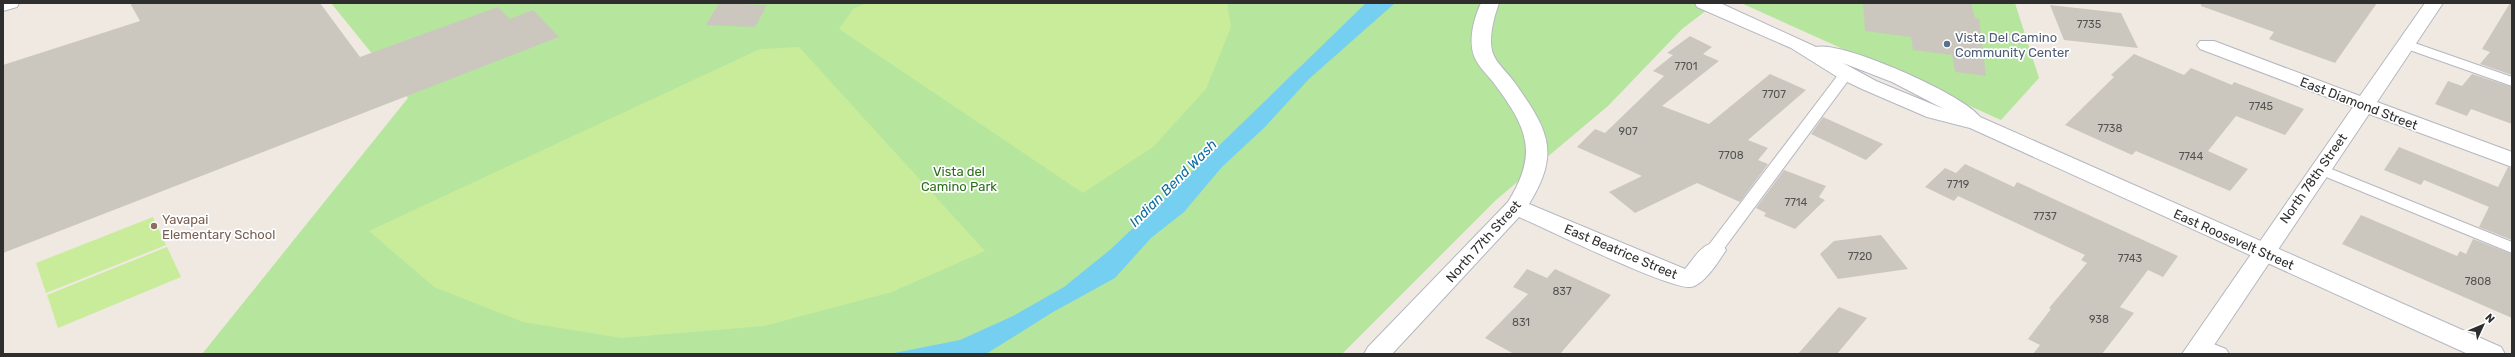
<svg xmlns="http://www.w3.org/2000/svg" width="2515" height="357" font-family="Rubik,sans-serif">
  <rect width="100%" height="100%" fill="#efe9e1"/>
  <g fill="#b6e59e">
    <polygon points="331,3 1716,3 1682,29 1608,106 1496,200 1342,354 202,354 408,98"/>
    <polygon points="1741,3 2015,3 2039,78 2001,120"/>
  </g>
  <g fill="#c9ec9a">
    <polygon points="868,3 1227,3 1231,27 1206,89 1153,147 1083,193 839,29 853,9"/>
    <polygon points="799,47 985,251 892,292 764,326 621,338 523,322 434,287 369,231 760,49"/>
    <polygon points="153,217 166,245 46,293 36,263"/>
    <polygon points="167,247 181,277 58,328 47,295"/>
  </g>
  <polygon fill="#75cff0" points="1366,3 1395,3 1309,79 1265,127 1222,167 1184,212 1151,238 1115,278 1053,312 986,354 889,354 960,340 1013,316 1064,287 1111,249 1169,194"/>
  <g fill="#cbc7bf">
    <polygon points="130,3 320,3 360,57 498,7 510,19 533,10 559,37 3,253 3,65 140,21"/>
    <polygon points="719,3 767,5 755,27 706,25"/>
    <polygon points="1863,3 1971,3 1975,18 1979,19 1986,76 1955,72 1952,55 1913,50 1911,37 1865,31"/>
    <polygon points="2201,3 2377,3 2335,63 2269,39 2274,32 2201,6"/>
    <polygon points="2510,3 2512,3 2512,75 2480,64 2490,52 2482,49"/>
    <polygon points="2050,5 2121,13 2138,48 2064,40"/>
    <polygon points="1690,36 1712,47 1703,54 1719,61 1662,106 1709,124 1770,74 1806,90 1748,140 1768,148 1758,160 1768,164 1740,202 1697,183 1635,213 1609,192 1642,176 1577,147 1595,129 1605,133 1664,76 1653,71 1673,55 1667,53"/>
    <polygon points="2134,54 2184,75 2191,68 2232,85 2234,82 2304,109 2285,135 2236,116 2208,151 2248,169 2230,191 2136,151 2132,155 2065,125 2114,77 2111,75"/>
    <polygon points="2472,74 2512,87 2512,124 2471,109 2467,116 2435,104 2448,81 2462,86"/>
    <polygon points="1823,117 1883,144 1866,160 1811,134"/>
    <polygon points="2399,147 2498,187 2508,167 2512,168 2512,240 2479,227 2489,207 2424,180 2421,185 2384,170"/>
    <polygon points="1965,164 2014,187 2017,182 2178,256 2163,277 2148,270 2120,307 2134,313 2102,354 2033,354 2040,345 2028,339 2051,309 2049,308 2087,263 2081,260 2085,255 1958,196 1954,201 1925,187 1945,168 1956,173"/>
    <polygon points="1784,170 1826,186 1819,197 1825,200 1795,229 1764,216 1766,213 1756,208"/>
    <polygon points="2361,215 2457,256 2460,251 2466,254 2473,239 2512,254 2512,318 2342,244"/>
    <polygon points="1881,235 1908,269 1838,279 1820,254 1834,241"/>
    <polygon points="1527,269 1547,278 1555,269 1611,295 1560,354 1514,354 1485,338 1528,294 1513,287"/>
    <polygon points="1839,307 1867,318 1837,354 1798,354"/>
  </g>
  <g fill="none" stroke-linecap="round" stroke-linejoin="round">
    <defs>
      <g id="lane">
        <polygon points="2406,40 2512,77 2512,86 2401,47 2399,44"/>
        <polygon points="1846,70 1853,74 1720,254 1708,254 1706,250 1708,246 1841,71"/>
        <polygon points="2319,164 2512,242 2512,253 2314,172 2312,169 2314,166"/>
        <path d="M2201,339L2226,349L2229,354C2216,354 2199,357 2192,345L2195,341Z"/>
      </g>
      <g id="street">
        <path d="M1481,3H1499C1494,17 1487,42 1494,56C1499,66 1509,74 1515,83C1548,130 1561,152 1529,204L1685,269C1696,256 1704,239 1722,244L1726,250C1719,261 1704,285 1691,287C1670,290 1547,229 1519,217L1392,354H1364L1368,347L1508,202C1538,154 1528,129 1496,86C1490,77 1478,67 1474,56C1468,40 1474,18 1481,3Z"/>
        <polygon points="2425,3 2443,3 2377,102 2512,152 2512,167 2369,114 2208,354 2182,354 2353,107 2200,49 2197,45 2200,41 2214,41 2360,96"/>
      </g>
      <g id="secondary">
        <polygon points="3,3 19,3 17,7 3,11"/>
        <path d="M1695,3H1720L1816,47C1841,40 1965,95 1980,117L2501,347L2505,354H2468L1970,128L1927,117L1862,89L1839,78L1791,48L1697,7ZM1843,63L1892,82L1944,109L1876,81Z"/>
      </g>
    </defs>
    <use href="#lane" stroke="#b4b7c1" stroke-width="2"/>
    <use href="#street" stroke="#b4b7c1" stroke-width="2"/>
    <use href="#secondary" stroke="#b4b7c1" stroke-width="2"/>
    <use href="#lane" fill="#fff" fill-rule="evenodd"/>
    <use href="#street" fill="#fff" fill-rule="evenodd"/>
    <use href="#secondary" fill="#fff" fill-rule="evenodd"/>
  </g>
  <circle fill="#5c6f8a" stroke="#fff" stroke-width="1.5" cx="1947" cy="44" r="4"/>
  <circle fill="#8d6e63" stroke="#fff" stroke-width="1.5" cx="154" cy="226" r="4"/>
  <g text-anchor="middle" stroke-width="3.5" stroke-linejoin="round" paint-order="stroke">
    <g font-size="11" fill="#555452">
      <text x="2089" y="28">7735</text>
      <text x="1686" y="70">7701</text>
      <text x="1774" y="98">7707</text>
      <text x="2261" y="110">7745</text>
      <text x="2110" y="132">7738</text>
      <text x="1628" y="135">907</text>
      <text x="1731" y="159">7708</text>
      <text x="2191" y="160">7744</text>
      <text x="1958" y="188">7719</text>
      <text x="1796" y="206">7714</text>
      <text x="2045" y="220">7737</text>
      <text x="1860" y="260">7720</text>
      <text x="2130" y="262">7743</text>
      <text x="2478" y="285">7808</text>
      <text x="1562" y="295">837</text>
      <text x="2099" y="323">938</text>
      <text x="1521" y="326">831</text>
    </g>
    <g font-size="13" fill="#4e5e75" stroke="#fff" text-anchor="start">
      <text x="1955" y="42">Vista Del Camino<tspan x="1955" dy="15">Community Center</tspan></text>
    </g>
    <g font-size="13" fill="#2e2e2e" stroke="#fff">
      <text transform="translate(2359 103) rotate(21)" y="5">East Diamond Street</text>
      <text transform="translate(2313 178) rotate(-55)" y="5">North 78th Street</text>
      <text transform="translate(2234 239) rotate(24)" y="5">East Roosevelt Street</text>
      <text transform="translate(1483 241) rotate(-48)" y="5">North 77th Street</text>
      <text transform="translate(1621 251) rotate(23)" y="5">East Beatrice Street</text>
    </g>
    <g font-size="13" fill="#2c6e1b" stroke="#fff">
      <text x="959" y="176">Vista del<tspan x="959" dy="15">Camino Park</tspan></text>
    </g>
    <g font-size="13" fill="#785e54" stroke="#fff" text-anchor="start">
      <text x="162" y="224">Yavapai<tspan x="162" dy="15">Elementary School</tspan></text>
    </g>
    <g font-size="14" font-style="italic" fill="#0d6fa3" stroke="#fff">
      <text transform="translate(1173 183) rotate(-45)" y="5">Indian Bend Wash</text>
    </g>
  </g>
  <rect width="2515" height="357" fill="none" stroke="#2e2e2e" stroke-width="8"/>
  <g transform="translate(2483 325) rotate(46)" stroke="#ffffff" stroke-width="3" paint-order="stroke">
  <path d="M0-3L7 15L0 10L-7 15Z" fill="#2e2e2e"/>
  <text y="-6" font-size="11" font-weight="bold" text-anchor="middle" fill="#2e2e2e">N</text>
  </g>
</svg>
